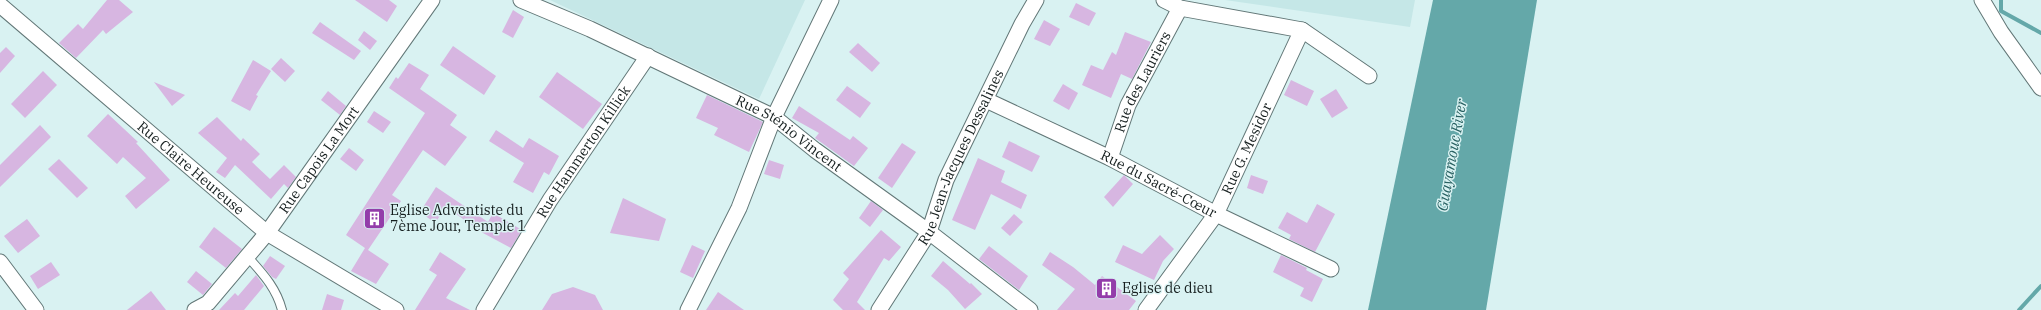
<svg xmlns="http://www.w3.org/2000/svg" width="2041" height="310" font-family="'IBM Plex Serif',serif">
  <rect width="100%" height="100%" fill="#d9f2f2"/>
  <g fill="#c5e7e7">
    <polygon points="550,0 805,0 759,99"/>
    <polygon points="1225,0 1415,0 1410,27"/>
  </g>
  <polygon fill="#64a8a9" points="1433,0 1537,0 1486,310 1368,310"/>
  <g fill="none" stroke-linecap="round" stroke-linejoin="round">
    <g stroke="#64a8a9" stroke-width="4">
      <polyline points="2001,0 2001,11 2041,33"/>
      <polyline points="2019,310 2041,286"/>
    </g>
  </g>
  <g fill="#d7b6e1">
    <polygon points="107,0 119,0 133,12 106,34 103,30 76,58 59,43 78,24 83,29"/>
    <polygon points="355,0 389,0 397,6 387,22"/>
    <polygon points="1076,3 1096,13 1089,26 1069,17"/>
    <polygon points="513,10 524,17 513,38 502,32"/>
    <polygon points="1044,20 1060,29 1050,46 1034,39"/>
    <polygon points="320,22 361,51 354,60 312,33"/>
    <polygon points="364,31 377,41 370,50 358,40"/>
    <polygon points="1125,32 1151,42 1132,79 1121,74 1111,98 1082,85 1091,65 1103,70 1112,52 1116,55"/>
    <polygon points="858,43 880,63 872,72 849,52"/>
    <polygon points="453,46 496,76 484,95 440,65"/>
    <polygon points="6,47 15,56 0,73 0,53"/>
    <polygon points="281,58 295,71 285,82 271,69"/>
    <polygon points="253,60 271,71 256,95 258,96 250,111 231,101"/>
    <polygon points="409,63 429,75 420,89 457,115 450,125 467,137 445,166 423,150 392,195 401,201 368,250 389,264 376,284 351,271 365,248 346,235 425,113 389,88 396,77 398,79"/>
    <polygon points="43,71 57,85 25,118 11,104"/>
    <polygon points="557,72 602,104 583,129 539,97"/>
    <polygon points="1291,80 1314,91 1307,106 1284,95"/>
    <polygon points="154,82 185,95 172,106"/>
    <polygon points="1063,84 1078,93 1069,110 1053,101"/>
    <polygon points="847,86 871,103 860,118 836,100"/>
    <polygon points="1336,89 1348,108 1332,118 1320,99"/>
    <polygon points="328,91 346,106 340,115 321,100"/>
    <polygon points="707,95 763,122 749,152 714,135 718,128 696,118"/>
    <polygon points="799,106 850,140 853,136 868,148 854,166 815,138 819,133 792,118"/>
    <polygon points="374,111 391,122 383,133 367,122"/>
    <polygon points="108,114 138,142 136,143 170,180 136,209 125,196 146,178 123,157 117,164 87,136"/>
    <polygon points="217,117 241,141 243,138 260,154 252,162 270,179 284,165 296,177 288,188 284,184 271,199 235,165 225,178 216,172 227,158 198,133"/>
    <polygon points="40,125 51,137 0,187 0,165"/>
    <polygon points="496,130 523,148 529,138 559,156 549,175 544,172 533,193 513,182 524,163 489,141"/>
    <polygon points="1009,141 1040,156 1032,172 1002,157"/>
    <polygon points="902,143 916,152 892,188 878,178"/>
    <polygon points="349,148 364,160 356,171 340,159"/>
    <polygon points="978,158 1005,171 1001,182 1027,195 1021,209 991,194 975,230 952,220"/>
    <polygon points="59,159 88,188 77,198 48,169"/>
    <polygon points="769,160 784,165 780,179 764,174"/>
    <polygon points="1124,175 1133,184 1113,207 1104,197"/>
    <polygon points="1251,175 1268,181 1263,194 1247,188"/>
    <polygon points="436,187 488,222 493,213 522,230 511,248 483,233 446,207 435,223 420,212"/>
    <polygon points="623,198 666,219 659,241 610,233"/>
    <polygon points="871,201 883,210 870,227 859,218"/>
    <polygon points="1317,204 1335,214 1315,252 1289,239 1291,235 1278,228 1287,212 1307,223"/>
    <polygon points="1014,214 1023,222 1010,236 1001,228"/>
    <polygon points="27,219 40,236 18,253 4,236"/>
    <polygon points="214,227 242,249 226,268 199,247"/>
    <polygon points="881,230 901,247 889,261 884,258 857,302 865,310 843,310 833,300 849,279 843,273"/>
    <polygon points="1160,235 1174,249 1163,261 1154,280 1115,262 1123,245 1142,254"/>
    <polygon points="692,245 705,251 693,278 680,272"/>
    <polygon points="989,246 1028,276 1019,290 979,259"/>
    <polygon points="440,252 466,269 446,298 470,310 415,310 437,275 429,270"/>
    <polygon points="1050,252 1073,267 1095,285 1102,276 1136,301 1129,310 1057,310 1075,289 1042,265"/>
    <polygon points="1281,255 1307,268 1306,270 1323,279 1312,302 1300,296 1304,288 1273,272"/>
    <polygon points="270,256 285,266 276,279 272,277 263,266"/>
    <polygon points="943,261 970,284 971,283 982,294 965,309 948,290 931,276"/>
    <polygon points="51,262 60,275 38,289 30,276"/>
    <polygon points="196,271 212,284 203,295 187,282"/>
    <polygon points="256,275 264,286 244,310 219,310 235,293 238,296"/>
    <polygon points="573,287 595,295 603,310 542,310 552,294"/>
    <polygon points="151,291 166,310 127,310"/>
    <polygon points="718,292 744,310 706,310"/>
    <polygon points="327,294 344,300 341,310 322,310"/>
  </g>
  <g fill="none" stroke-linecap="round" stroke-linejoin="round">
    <defs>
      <path id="service" d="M247,256C262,273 276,287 282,310"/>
      <g id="minor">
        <path id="s1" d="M521,0L590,29L774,117L815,150L929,232L1030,310"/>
        <polyline points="1164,0 1180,8 1302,30 1369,76"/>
        <polyline points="1982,0 2001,32 2041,88"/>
        <path id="s2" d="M0,5L267,233L396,310"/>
        <path id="s3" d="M986,100L1110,158L1216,214L1331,269"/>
        <path id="s4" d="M1110,158L1128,105L1180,8"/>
        <polyline points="0,262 36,310"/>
        <path id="s5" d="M195,310L208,303L267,233L432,0"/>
        <path id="s6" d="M484,310L550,200L648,56"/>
        <polyline points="688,310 739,208 774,117 831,0"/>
        <path id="s7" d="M879,310L929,232L946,180L1022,24L1036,0"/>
        <path id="s8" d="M1146,310L1216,214L1302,30"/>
      </g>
    </defs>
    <use href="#service" stroke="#627777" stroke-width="10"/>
    <use href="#minor" stroke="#627777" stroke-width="17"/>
    <use href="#service" stroke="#fff" stroke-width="8"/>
    <use href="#minor" stroke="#fff" stroke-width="15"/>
  </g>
  <defs>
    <symbol id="building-square" viewBox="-11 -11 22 22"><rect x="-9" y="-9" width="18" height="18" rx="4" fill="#933daa" stroke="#d9f2f2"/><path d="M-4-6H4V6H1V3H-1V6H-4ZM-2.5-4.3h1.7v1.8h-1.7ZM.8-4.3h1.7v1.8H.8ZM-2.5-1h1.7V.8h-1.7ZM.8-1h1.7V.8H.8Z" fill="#fff"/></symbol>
  </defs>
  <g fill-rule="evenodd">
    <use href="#building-square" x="362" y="206" width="25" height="25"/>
    <use href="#building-square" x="1094" y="276" width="25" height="25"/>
  </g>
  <g text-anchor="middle" stroke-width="3" stroke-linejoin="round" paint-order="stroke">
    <g font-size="14" fill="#151e1e" stroke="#d9f2f2">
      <text dy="5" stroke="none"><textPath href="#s4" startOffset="83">Rue des Lauriers</textPath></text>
      <text dy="5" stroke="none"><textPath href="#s1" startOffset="300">Rue Sténio Vincent</textPath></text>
      <text dy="5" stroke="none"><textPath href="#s8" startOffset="191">Rue G. Mesidor</textPath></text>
      <text dy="5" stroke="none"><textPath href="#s6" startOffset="187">Rue Hammerton Killick</textPath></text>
      <text dy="5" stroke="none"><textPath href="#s7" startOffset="174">Rue Jean-Jacques Dessalines</textPath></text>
      <text dy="5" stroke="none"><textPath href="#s5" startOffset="196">Rue Capois La Mort</textPath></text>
      <text dy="5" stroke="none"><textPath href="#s2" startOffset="251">Rue Claire Heureuse</textPath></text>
      <text dy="5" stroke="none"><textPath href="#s3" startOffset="192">Rue du Sacré-Cœur</textPath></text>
    </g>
    <g font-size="14" fill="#151e1e" stroke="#d9f2f2" text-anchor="start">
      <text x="390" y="215">Eglise Adventiste du<tspan x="390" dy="16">7ème Jour, Temple 1</tspan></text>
      <text x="1122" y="293">Eglise de dieu</text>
    </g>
    <g font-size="15" font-style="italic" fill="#276061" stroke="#d9f2f2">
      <text transform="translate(1452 155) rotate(-80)" y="5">Guayamouc River</text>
    </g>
  </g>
</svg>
